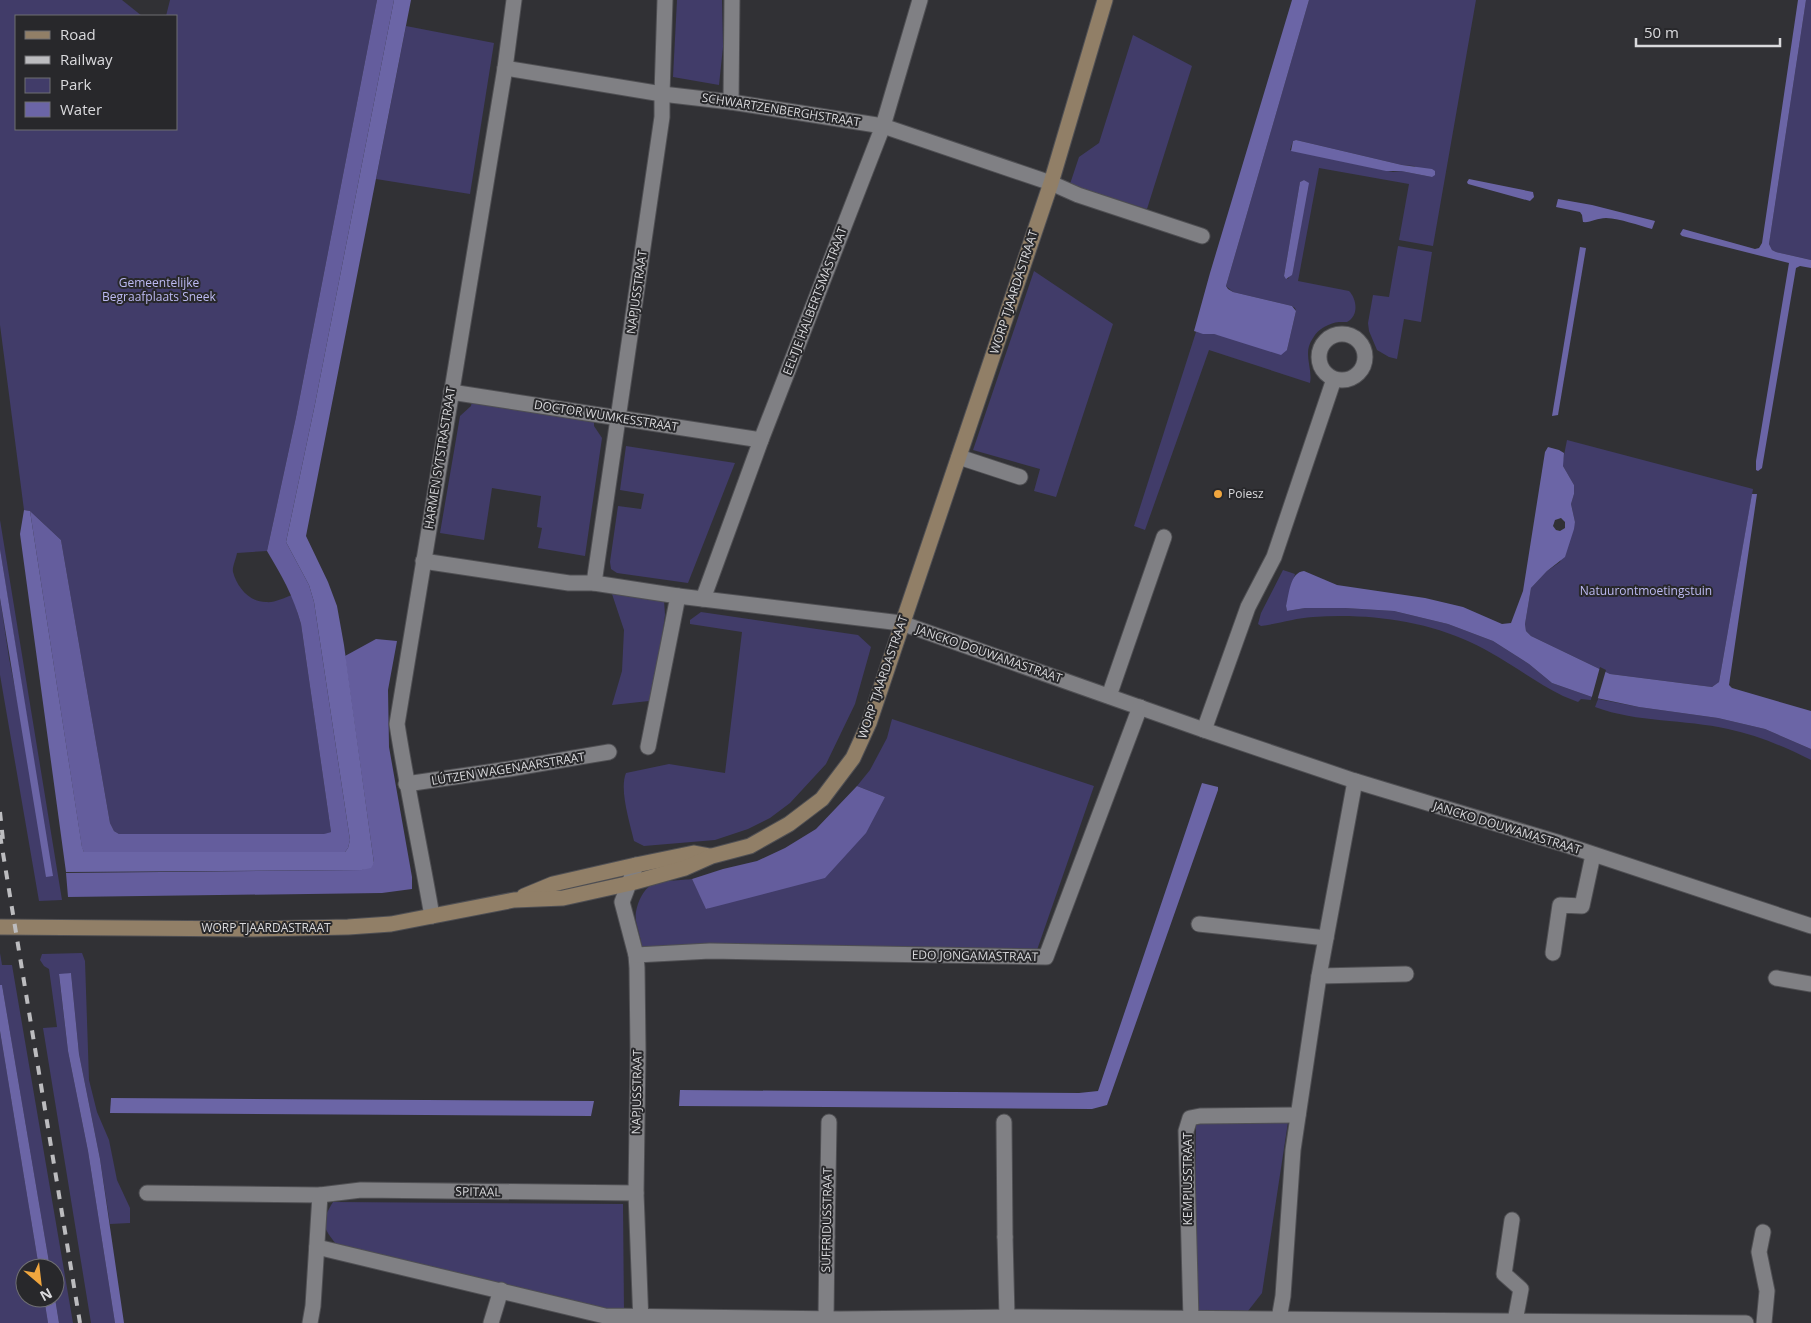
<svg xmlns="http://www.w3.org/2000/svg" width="1811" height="1323" font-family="'Open Sans',sans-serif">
  <rect width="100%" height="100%" fill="#313135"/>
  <g fill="#413c69" fill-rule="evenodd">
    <path d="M0,0H122L142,16H16V129H176V16H166L170,0H377L296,417L267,551L237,553C236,559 232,567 233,572C237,587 249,602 266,602C274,603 284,598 292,595L301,624L331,832L325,834H119L114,831L110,823L61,540L30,511L24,510L0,325Z"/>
    <polygon points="677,0 722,0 723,47 719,85 673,77"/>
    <path d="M1309,0H1476L1433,246L1399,240L1409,184L1319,168L1298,281L1349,291C1357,299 1359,316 1347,322C1345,322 1341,322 1339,322C1329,323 1318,329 1313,338C1302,353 1313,368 1310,383L1209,350L1145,530L1134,526L1196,332L1214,334L1287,350L1296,311L1295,308L1292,306L1233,292L1226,286ZM1296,140L1402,165L1414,166L1432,177L1401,171L1393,172L1290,150L1293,141ZM1304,180L1308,183L1293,271L1288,279L1284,276L1300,182Z"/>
    <polygon points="1806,0 1811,0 1811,260 1776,252 1772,250 1769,244"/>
    <polygon points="406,26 494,43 470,194 376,179"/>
    <polygon points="1133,35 1192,66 1147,209 1080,188 1070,184 1079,157 1099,143"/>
    <polygon points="1398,246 1432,252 1421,322 1404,319 1397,359 1389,357 1377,350 1369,331 1368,323 1373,295 1389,297"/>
    <polygon points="1034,271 1113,324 1056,497 1034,491 1040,469 973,450"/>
    <polygon points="472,401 594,420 594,426 602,438 585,556 538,548 542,528 537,527 541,496 492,488 484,540 440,533 460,416 471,406"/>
    <polygon points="1567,440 1753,489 1719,682 1712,687 1610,674 1531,636 1526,631 1525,624 1531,588 1547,571 1560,562 1575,522 1571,504 1574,494 1574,485 1563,466 1563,460"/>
    <polygon points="626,446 735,463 688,583 617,573 611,569 610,562 618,506 641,509 644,494 620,490"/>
    <polygon points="0,520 62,900 39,901 0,675 0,598 9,658 52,876 0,549"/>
    <path d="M1283,570L1295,574L1286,606L1287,611L1305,608H1345L1394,611L1448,624L1493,641L1529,664L1552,683L1592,697L1591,700L1581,699L1578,702L1563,696C1531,680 1503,657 1470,642C1423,620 1365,613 1313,617C1295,618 1278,624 1261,626L1258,624L1261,613Z"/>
    <polygon points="612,594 664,600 665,615 656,683 654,694 649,701 612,705 622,671 624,630"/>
    <path d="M701,612L858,635L871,647L855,704L826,764L790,803L770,818L748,829L715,840L644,846L634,841C630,823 619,790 626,773L669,764L725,773L742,632L690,624V620Z"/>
    <path d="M1598,699L1639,707L1718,718L1765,729L1811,749V760C1785,747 1757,735 1728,729C1684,719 1638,723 1595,707Z"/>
    <path d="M892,719L1094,786L1037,950L642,951C642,940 638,931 636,921C634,909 642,889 653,884C659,881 684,880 692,879L707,909L885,797L857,786L870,770L887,738Z"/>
    <polygon points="0,953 2,965 12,965 73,1323 59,1323 55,1298 55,1268 50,1268 2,985 0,985"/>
    <polygon points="82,953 85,961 89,1080 97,1112 109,1140 117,1180 130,1208 130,1223 110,1224 100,1159 79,1054 71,973 59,975 68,1051 88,1151 115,1323 91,1323 43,1028 57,1027 49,969 44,966 40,960 42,954"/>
    <polygon points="0,1031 39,1268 25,1268 25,1298 44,1298 48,1323 0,1323"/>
    <polygon points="1196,1121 1288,1122 1262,1293 1248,1311 1194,1310"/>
    <path d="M333,1202L623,1204L624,1313L336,1244C321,1225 321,1222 333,1202Z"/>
  </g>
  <g fill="#645d9d">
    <path d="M377,0H394L315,404L286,542L309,585L314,602L350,840L348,848L345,852H84L82,848L30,511L61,540L110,823L114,831L119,834H324L331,832L301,624C293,595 282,576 267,551L296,417Z"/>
    <polygon points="376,639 397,641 388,690 389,747 412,877 412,889 382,893 68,897 66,873 362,870 374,863 345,656"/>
    <polygon points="857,786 885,797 866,833 825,878 706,909 692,879 723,869 757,861 785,848 816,829"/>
  </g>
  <g fill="#6b65a6" fill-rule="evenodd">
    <polygon points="394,0 411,0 306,536 328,582 337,606 344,645 374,863 371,868 362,870 66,872 20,534 24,510 30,511 82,847 84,852 345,852 348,848 350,840 314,602 309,585 286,542 315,404"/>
    <polygon points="1292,0 1309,0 1226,286 1228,289 1233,292 1292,306 1296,311 1287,350 1281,355 1214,334 1203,334 1194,331 1210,273"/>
    <polygon points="1798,0 1806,0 1769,244 1772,250 1776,252 1811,260 1811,268 1800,266 1796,268 1762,468 1758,471 1756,470 1756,461 1789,263 1682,236 1680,234 1683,229 1755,249 1759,248 1762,243"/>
    <polygon points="1296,140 1402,165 1432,169 1435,171 1435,175 1432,177 1401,171 1386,171 1291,151 1293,141"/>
    <polygon points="1469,179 1533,192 1534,197 1530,201 1468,184 1467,182"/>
    <polygon points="1304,180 1309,183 1293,271 1292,275 1286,279 1284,276 1300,182"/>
    <path d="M1558,199L1592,205L1655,221L1652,229C1638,225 1621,219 1606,218C1597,218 1590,223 1583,222L1582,215L1580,212L1556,207Z"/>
    <polygon points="1580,247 1586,248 1558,415 1552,416"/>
    <path d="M1548,447L1559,450L1564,453L1563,466L1574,485V494L1571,504L1575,522L1574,529L1565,557L1547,571L1531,588L1525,624L1526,631L1531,636L1610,674L1712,687L1719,682L1752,494H1757L1729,685L1732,688L1811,711V749L1765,729L1718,718L1639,707L1592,697L1552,683L1529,664L1493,641L1448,624L1394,611L1345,608H1305L1287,611L1286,606C1289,595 1290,572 1304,571L1337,585L1425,598L1463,607L1502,624L1511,623L1523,591L1545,452ZM1561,518L1565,522V528L1560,531L1556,530L1553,526L1555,520Z"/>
    <polygon points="0,549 53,876 46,877 0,598"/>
    <polygon points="1202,783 1218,787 1218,790 1107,1105 1092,1109 679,1106 680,1090 1079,1093 1098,1091"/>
    <polygon points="71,973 79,1054 100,1159 124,1323 115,1323 88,1151 68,1051 59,974"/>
    <polygon points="0,985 2,985 50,1268 39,1268 0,1031"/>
    <polygon points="111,1098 594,1101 591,1116 110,1113"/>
    <polygon points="44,1298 55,1298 59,1323 48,1323"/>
  </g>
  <polygon fill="#313135" points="1600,667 1606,670 1597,701 1591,700"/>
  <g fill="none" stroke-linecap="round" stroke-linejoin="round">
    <defs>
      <g id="pedestrian">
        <polyline points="1109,696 1164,537"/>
        <polyline points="1004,1122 1005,1237"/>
        <polyline points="827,1237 829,1122"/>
      </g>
      <g id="minor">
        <polyline points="505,68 662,94 731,102 883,126 1051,183 1078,195 1202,236"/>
        <polyline points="731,102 732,0"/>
        <circle cx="1342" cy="357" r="23"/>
        <polyline points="451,392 761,440"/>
        <polyline points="959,457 1020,477"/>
        <polyline points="423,561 569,583 594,583 678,596 648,747"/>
        <polyline points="594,583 662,117 662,94 665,0"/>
        <polyline points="678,596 901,623 1204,730 1355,781 1560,843 1811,926"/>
        <polyline points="703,599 761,440 883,126 920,0"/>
        <polyline points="1204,730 1248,607 1274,557 1334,379"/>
        <polyline points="406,784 509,769 609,752"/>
        <polyline points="636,865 622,902 636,955 637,968 638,1050 636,1193 641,1323"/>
        <path d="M432,916C421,852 407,788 397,724L505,68L514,0"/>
        <polyline points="1199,924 1326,938"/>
        <polyline points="1553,953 1560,905 1582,906 1593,855"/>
        <polyline points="636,955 710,951 1046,957 1140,707"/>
        <polyline points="1319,976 1406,974"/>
        <polyline points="1776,978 1811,984"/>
        <polyline points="147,1193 320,1195 361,1190 636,1193"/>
        <polyline points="1512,1220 1504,1274 1521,1289 1515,1321"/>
        <polyline points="1763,1232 1759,1252 1767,1291 1764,1323"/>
        <polyline points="1005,1237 1007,1317"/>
        <polyline points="317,1247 605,1316 840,1319 1021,1317 1746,1323"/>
        <polyline points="826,1318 827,1237"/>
        <polyline points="1191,1319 1186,1131 1190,1118 1200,1116 1298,1115"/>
        <polyline points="1279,1319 1283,1296 1293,1150 1319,976 1355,781"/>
        <polyline points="310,1323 313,1306 320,1195"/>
        <polyline points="491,1323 501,1290"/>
      </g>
      <g id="secondary">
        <polyline points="524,896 553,884 636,865 694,853 710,856"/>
        <polyline points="0,927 251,929 348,927 391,924 514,900 563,898 631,883 685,868 712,856 750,846 789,824 822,799 853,758 869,723 1051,183 1105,0"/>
      </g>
    </defs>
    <use href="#pedestrian" stroke="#4f4f53" stroke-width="17"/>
    <use href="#minor" stroke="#4f4f53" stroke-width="17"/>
    <use href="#secondary" stroke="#4f4f53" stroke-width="17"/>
    <use href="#pedestrian" stroke="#808084" stroke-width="15"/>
    <use href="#minor" stroke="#808084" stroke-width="15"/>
    <use href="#secondary" stroke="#917f67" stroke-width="15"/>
    <g stroke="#bcbcbf" stroke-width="4" stroke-dasharray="9 9" stroke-linecap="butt">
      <polyline points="0,812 3,840"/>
      <polyline points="0,835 80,1323"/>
    </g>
  </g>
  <circle fill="#f0a63e" stroke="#28282b" stroke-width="2" cx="1218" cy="494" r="5"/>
  <g text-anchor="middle" stroke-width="4" stroke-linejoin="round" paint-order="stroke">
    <g font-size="12" fill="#dadadd" stroke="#28282b">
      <text transform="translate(781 110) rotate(9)" y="4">SCHWARTZENBERGHSTRAAT</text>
      <text transform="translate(637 292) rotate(-82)" y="4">NAPJUSSTRAAT</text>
      <text transform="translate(1014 292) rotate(-72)" y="4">WORP TJAARDASTRAAT</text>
      <text transform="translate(815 301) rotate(-69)" y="4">EELTJE HALBERTSMASTRAAT</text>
      <text transform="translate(606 416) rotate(9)" y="4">DOCTOR WUMKESSTRAAT</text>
      <text transform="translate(440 458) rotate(-81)" y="4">HARMEN SYTSTRASTRAAT</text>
      <text transform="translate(989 654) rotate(19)" y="4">JANCKO DOUWAMASTRAAT</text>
      <text transform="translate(883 677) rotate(-71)" y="4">WORP TJAARDASTRAAT</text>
      <text transform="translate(508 769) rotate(-9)" y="4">LÚTZEN WAGENAARSTRAAT</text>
      <text transform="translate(1507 828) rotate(17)" y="4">JANCKO DOUWAMASTRAAT</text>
      <text x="266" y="932">WORP TJAARDASTRAAT</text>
      <text transform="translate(975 956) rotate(1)" y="4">EDO JONGAMASTRAAT</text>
      <text transform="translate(637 1092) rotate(-89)" y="4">NAPJUSSTRAAT</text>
      <text transform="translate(1188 1179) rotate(-90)" y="4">KEMPIUSSTRAAT</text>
      <text transform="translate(478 1192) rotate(1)" y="4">SPITAAL</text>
      <text transform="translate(827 1220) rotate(-89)" y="4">SUFFRIDUSSTRAAT</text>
    </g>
    <g font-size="12" fill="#bdbaf2" stroke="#28282b">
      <text x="159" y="287">Gemeentelijke<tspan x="159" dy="14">Begraafplaats Sneek</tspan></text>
      <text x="1646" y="595">Natuurontmoetingstuin</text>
    </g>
    <g font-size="12" fill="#dadadd" stroke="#28282b" text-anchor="start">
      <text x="1228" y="498">Poiesz</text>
    </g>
  </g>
  <rect x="15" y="15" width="162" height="115" fill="#28282b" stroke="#6f6f72"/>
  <rect x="25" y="31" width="25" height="8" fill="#917f67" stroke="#6f6f72"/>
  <text x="60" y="40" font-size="15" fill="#dadadd">Road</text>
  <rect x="25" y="56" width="25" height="8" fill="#bcbcbf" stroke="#6f6f72"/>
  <text x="60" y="65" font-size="15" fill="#dadadd">Railway</text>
  <rect x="25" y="78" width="25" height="15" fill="#413c69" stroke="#6f6f72"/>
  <text x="60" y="90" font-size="15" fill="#dadadd">Park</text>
  <rect x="25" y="102" width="25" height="15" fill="#6b65a6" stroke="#6f6f72"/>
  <text x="60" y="115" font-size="15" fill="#dadadd">Water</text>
  <g transform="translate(40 1283) rotate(152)"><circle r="24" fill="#28282b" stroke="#6f6f72"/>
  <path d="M0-4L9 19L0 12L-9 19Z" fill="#f0a63e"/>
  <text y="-8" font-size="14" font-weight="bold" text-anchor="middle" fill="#dadadd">N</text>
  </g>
  <path d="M1636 38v8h144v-8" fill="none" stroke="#dadadd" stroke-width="2.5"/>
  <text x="1644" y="38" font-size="15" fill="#dadadd" stroke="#28282b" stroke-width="4" paint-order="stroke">50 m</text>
</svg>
